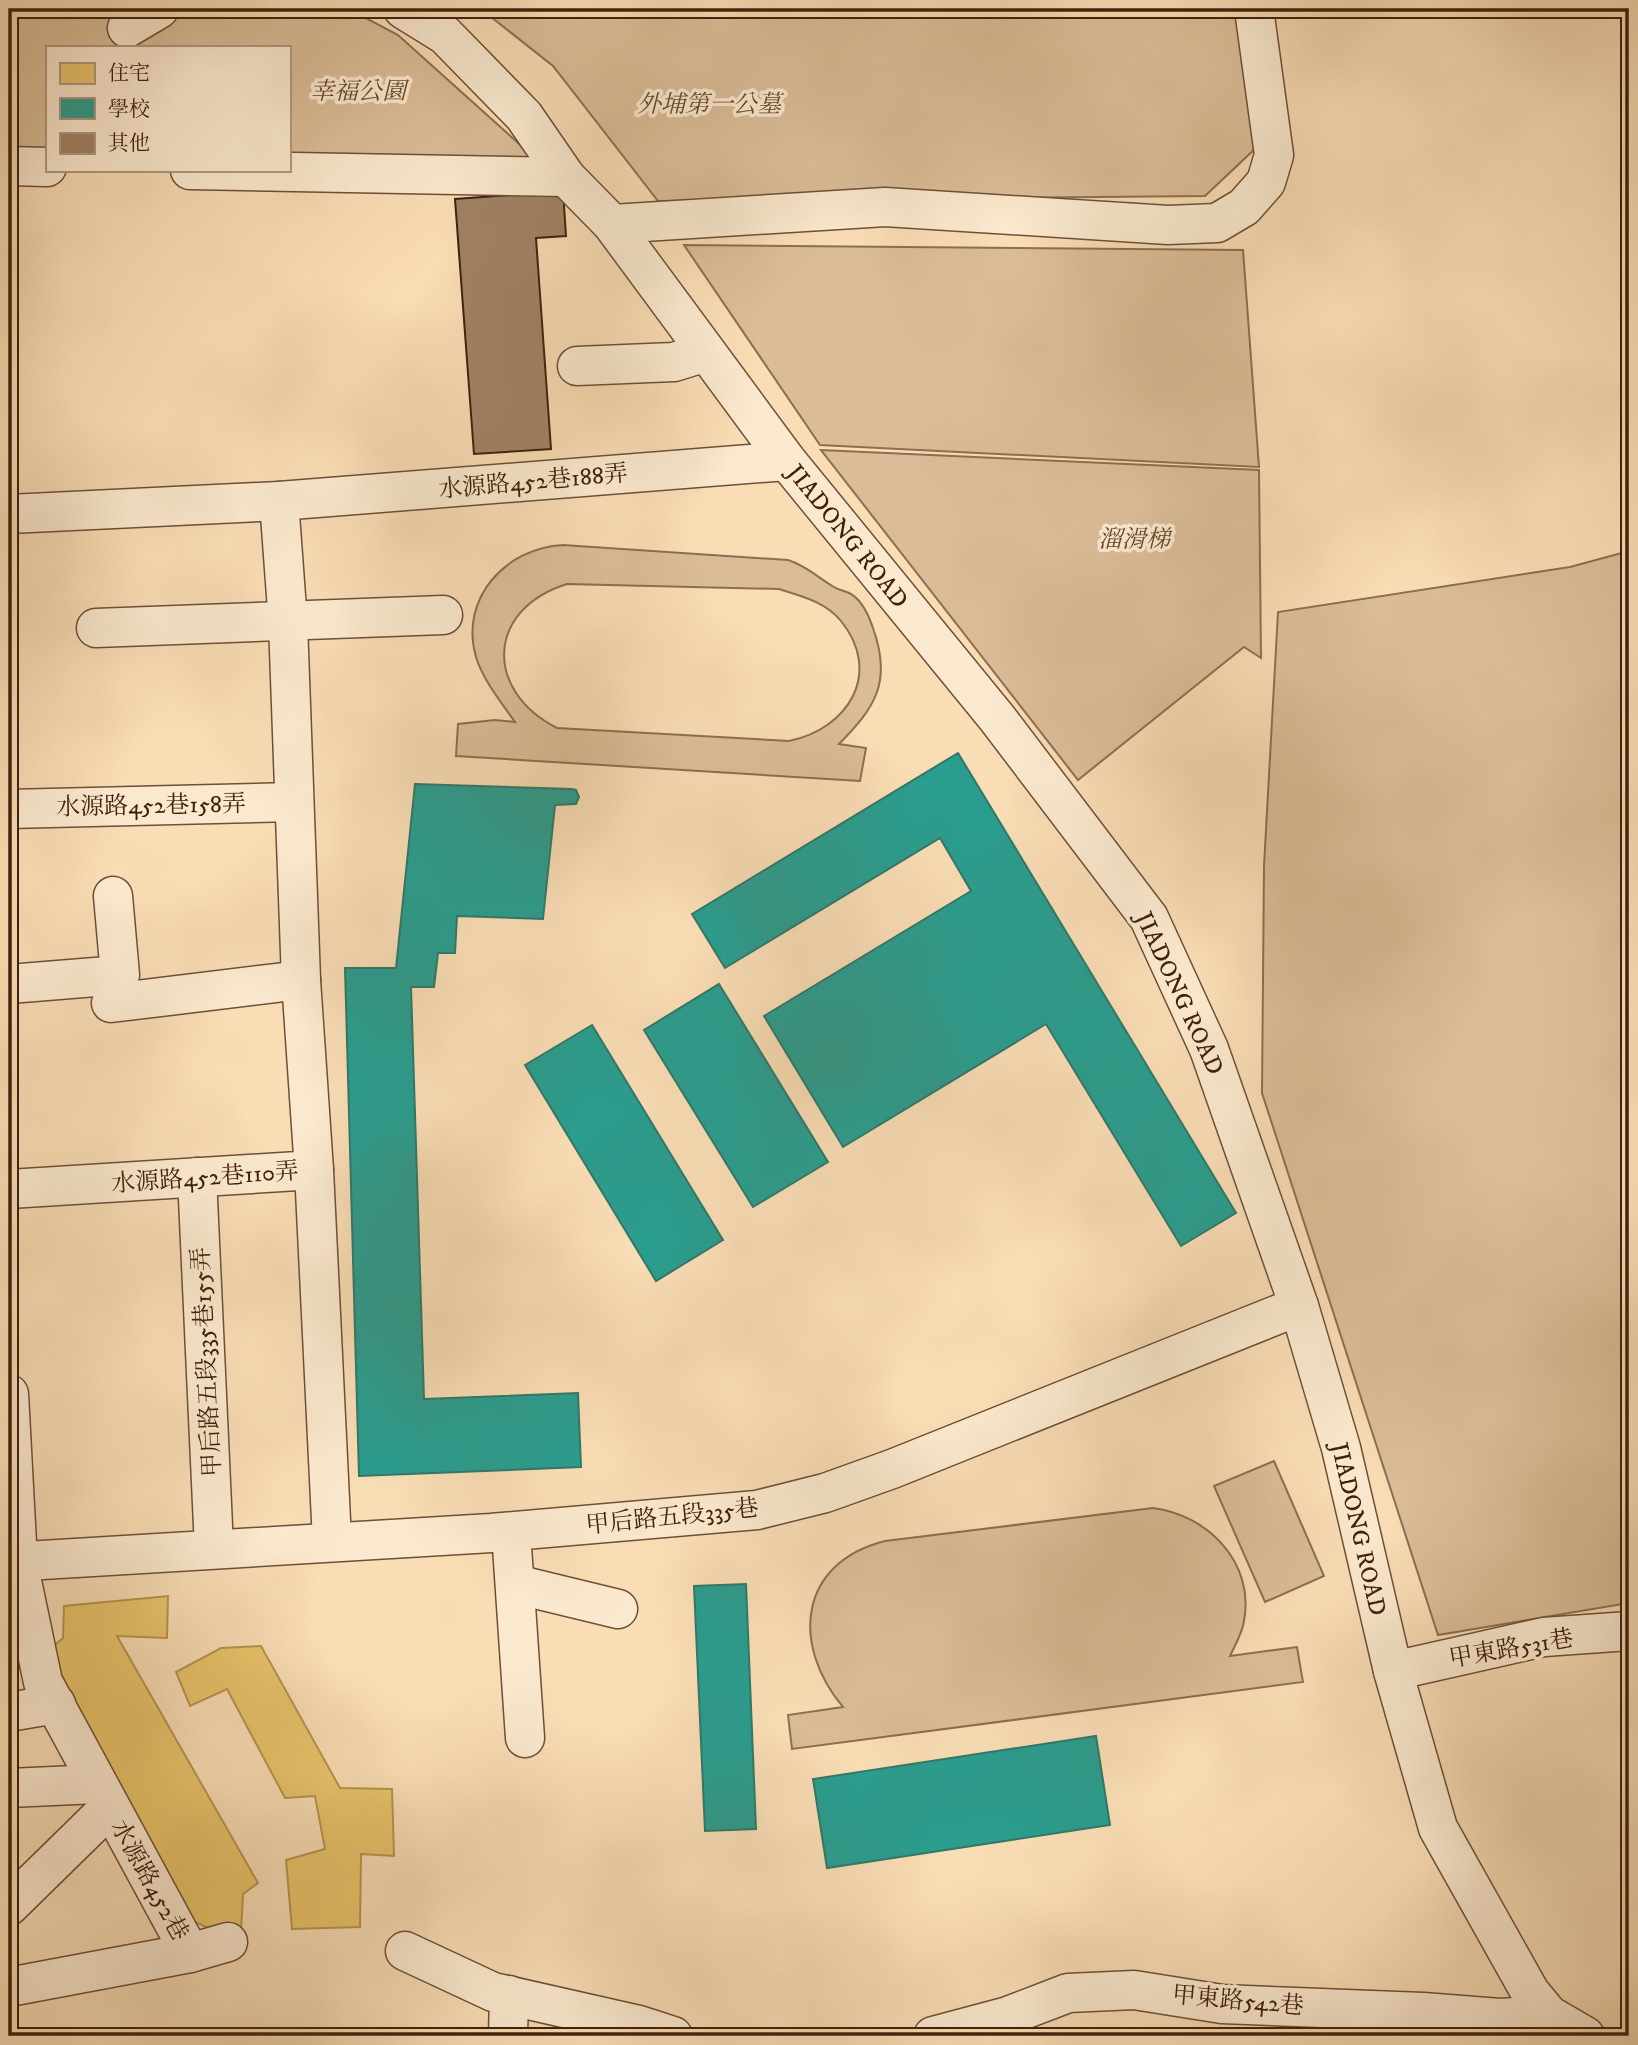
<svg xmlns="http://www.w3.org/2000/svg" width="1638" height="2045" font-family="'IM FELL DW Pica','Noto Serif TC',serif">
  <rect width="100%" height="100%" fill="#f9ddb5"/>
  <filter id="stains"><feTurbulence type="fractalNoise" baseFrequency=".00286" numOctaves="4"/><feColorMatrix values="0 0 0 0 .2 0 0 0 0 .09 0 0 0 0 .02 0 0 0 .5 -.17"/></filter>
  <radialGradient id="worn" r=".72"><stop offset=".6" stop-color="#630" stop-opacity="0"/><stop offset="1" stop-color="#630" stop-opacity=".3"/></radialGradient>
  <g fill="#dabd98" stroke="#8d6e52" stroke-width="2" fill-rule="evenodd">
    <polygon points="9,9 349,9 398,35 536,159 289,159 289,47 47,47 47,159 9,159"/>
    <polygon points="481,9 1248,9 1258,146 1205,196 658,201 553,66"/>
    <polygon points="684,245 1243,250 1259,467 820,445"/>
    <polygon points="821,450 1259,470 1261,658 1244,647 1078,780"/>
    <path d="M563,545L788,560C807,566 817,577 834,587C840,591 848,591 854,596C864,604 869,616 873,628C892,681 876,707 839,744L866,748L860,781L456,756L458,724L495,720L515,722C501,702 483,680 476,657C459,598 506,548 563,545ZM567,584L779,589C801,596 826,602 841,621C883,673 848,729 789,741L557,728C483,690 487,609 567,584Z"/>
    <polygon points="1629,551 1629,1603 1438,1635 1262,1093 1264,866 1278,612 1570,567"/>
    <polygon points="1274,1461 1324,1576 1265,1602 1214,1486"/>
    <path d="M1153,1508C1208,1515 1255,1563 1244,1621C1242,1634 1235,1645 1230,1656L1297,1647L1303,1682L792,1749L788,1715L843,1707C791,1645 798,1563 885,1541Z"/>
  </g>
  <g fill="#e9c46a" stroke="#b6934e" stroke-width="2">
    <polygon points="168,1596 167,1638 117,1636 258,1883 243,1894 241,1932 219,1933 193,1921 92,1736 49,1650 63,1638 64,1606"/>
    <polygon points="261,1646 340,1788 392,1789 394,1856 361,1854 360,1927 292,1929 286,1860 325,1849 315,1796 285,1798 227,1689 190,1706 176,1672 221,1648"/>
  </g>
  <g fill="#2a9d8f" stroke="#317868" stroke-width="2">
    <polygon points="958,753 1236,1213 1181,1246 1046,1024 843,1147 764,1016 971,891 940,838 725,968 692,914"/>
    <polygon points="415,784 571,789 576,790 579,797 576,804 555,805 543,919 457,916 455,953 438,953 434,987 411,987 424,1399 578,1393 581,1467 359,1476 345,968 396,968"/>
    <polygon points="719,984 828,1162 753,1207 644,1030"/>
    <polygon points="592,1025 723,1240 656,1281 525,1065"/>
    <polygon points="746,1584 756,1829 705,1831 694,1586"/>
    <polygon points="1096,1736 1110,1825 827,1868 813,1779"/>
  </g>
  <polygon fill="#a08264" stroke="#40200d" stroke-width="2" points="563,191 566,236 536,238 551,449 474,454 455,199"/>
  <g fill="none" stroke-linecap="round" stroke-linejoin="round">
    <defs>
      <g id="minor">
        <polyline points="403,9 445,35 524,116 566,177 612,224 787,461 997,718 1149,918 1209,1049 1299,1306 1341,1448 1393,1671 1438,1828 1530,1992 1549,2015 1585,2036"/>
        <polyline points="127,28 159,9"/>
        <polyline points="9,166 47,167"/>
        <polyline points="190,170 566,177"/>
        <polyline points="612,224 885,207 1168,225 1217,223 1244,207 1266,182 1274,155 1254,9"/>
        <polyline points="577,366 674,362 706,352"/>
        <polyline points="9,514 279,501 787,461"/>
        <polyline points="96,628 443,615"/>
        <polyline points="9,809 293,802"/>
        <polyline points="9,984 120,975 113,896"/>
        <polyline points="111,1003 301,980"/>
        <polyline points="314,1170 332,1541"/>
        <polyline points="197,1177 214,1548"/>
        <polyline points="9,1189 314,1170 301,980 288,623 279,501"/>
        <polyline points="9,1394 18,1562 43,1682 190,1953"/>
        <polyline points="511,1532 525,1738"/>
        <polyline points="9,1562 491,1533 757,1510 825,1493 892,1469 1299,1306"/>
        <polyline points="515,1584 618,1609"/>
        <polyline points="1393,1671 1544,1637 1629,1631"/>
        <polyline points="9,1712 56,1704"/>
        <polyline points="9,1788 98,1784"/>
        <polyline points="9,1906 110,1807"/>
        <polyline points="405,1951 493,1992 639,2025 673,2036"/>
        <polyline points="9,1987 190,1953 228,1942"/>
        <polyline points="508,2036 509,1995"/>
        <polyline points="933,2036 1008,2016 1068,1993 1134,1990 1222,2004 1423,2012 1500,2018 1549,2015"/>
      </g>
    </defs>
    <use href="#minor" stroke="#6e4f37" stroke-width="41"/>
    <use href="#minor" stroke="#fbe9cf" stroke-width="38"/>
  </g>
  <g text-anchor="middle" stroke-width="7" stroke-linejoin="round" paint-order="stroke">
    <g font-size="24" font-style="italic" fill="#664730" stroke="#fbe9cf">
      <text x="358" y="99">幸福公園</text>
      <text x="709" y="112">外埔第一公墓</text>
      <text x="1134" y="547">溜滑梯</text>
    </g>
    <g font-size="24" fill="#40200d" stroke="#fbe9cf">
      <text transform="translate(533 481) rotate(-5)" y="8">水源路452巷188弄</text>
      <text transform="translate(848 536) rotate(51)" y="8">JIADONG ROAD</text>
      <text transform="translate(151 805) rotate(-1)" y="8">水源路452巷158弄</text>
      <text transform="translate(1180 993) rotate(65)" y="8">JIADONG ROAD</text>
      <text transform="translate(205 1177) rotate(-4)" y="8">水源路452巷110弄</text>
      <text transform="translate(206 1362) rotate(-93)" y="8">甲后路五段335巷155弄</text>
      <text transform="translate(672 1516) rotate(-6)" y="8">甲后路五段335巷</text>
      <text transform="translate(1359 1529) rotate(77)" y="8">JIADONG ROAD</text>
      <text transform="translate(1511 1648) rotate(-10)" y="8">甲東路531巷</text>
      <text transform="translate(150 1880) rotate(61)" y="8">水源路452巷</text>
      <text transform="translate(1238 2000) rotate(5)" y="8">甲東路542巷</text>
    </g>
  </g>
  <rect width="1638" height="2045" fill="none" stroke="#f9ddb5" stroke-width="35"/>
  <rect x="10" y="10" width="1617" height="2024" fill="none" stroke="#40200d" stroke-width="3.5"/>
  <rect x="18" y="18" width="1603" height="2010" fill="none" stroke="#40200d" stroke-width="2"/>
  <rect x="46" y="46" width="245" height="126" fill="#fbe9cf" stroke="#b09981" stroke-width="2"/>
  <rect x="60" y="63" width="35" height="21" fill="#e9c46a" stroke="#b09981" stroke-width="2"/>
  <text x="108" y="80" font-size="21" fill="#40200d">住宅</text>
  <rect x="60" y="98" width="35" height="21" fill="#2a9d8f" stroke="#b09981" stroke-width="2"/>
  <text x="108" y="116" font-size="21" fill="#40200d">學校</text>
  <rect x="60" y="133" width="35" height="21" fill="#a08264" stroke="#b09981" stroke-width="2"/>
  <text x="108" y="150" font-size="21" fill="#40200d">其他</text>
  <rect width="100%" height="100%" filter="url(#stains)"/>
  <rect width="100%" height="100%" fill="url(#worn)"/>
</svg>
